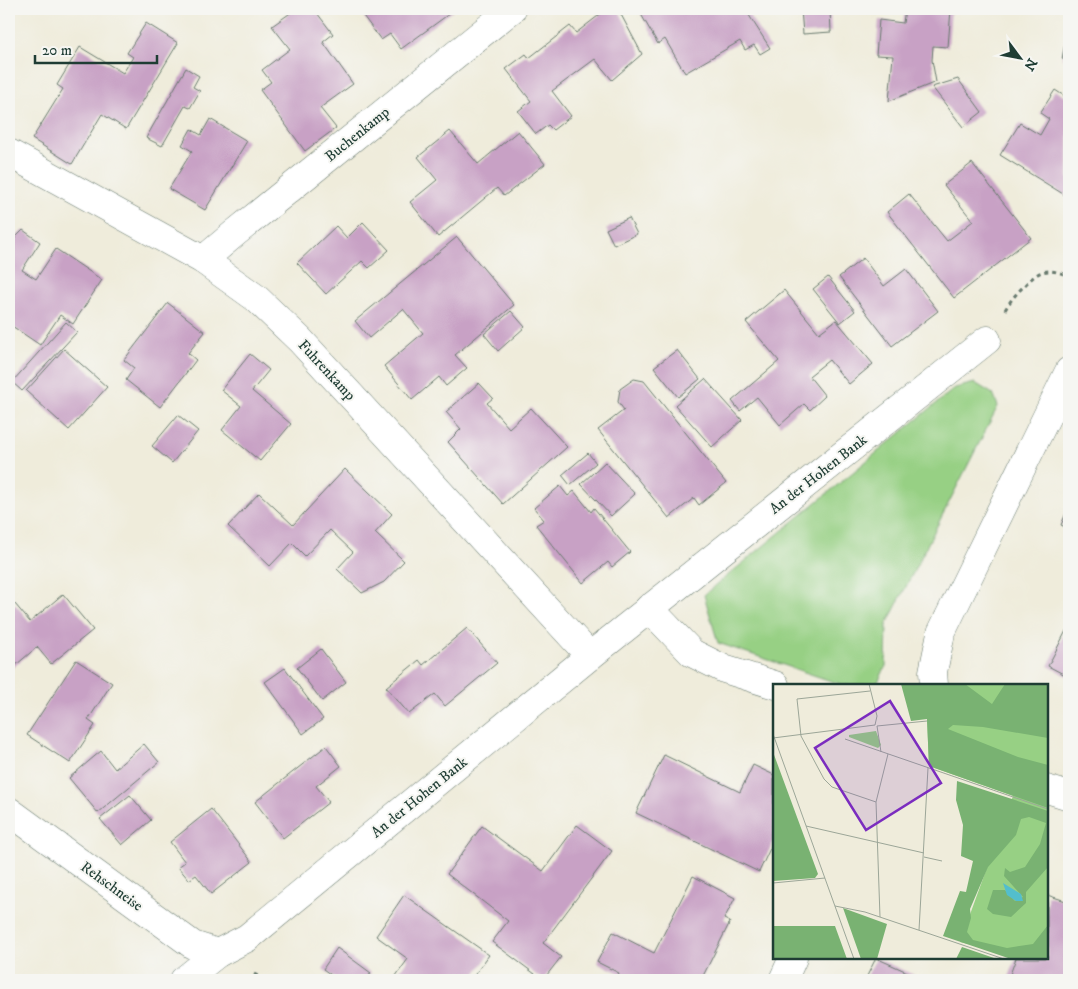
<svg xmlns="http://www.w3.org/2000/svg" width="1078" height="989" font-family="'IM FELL DW Pica',serif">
  <rect width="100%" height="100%" fill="#f6f6f2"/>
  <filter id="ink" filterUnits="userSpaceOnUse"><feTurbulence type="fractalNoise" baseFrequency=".02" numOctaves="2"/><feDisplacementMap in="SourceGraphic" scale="10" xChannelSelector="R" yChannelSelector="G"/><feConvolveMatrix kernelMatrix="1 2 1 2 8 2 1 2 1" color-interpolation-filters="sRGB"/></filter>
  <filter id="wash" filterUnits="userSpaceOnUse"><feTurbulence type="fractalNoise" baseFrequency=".0096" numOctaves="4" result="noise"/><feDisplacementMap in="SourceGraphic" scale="20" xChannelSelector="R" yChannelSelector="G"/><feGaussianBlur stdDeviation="1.12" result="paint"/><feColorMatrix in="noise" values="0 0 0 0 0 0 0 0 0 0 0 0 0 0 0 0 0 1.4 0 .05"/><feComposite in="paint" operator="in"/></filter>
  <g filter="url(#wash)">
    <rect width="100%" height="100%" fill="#efecdb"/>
    <polygon fill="#97d084" stroke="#5b865c" points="975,383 993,394 998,406 887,624 886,666 878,682 874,685 843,685 718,643 704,595 955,388"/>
    <g id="blocks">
      <g fill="#c8a1c5">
        <polygon points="9,9 18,9 9,18"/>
        <polygon points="296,9 314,9 333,34 323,42 353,84 320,108 336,128 305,151 260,90 271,82 262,70 290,49 272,26"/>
        <polygon points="358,9 451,9 453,11 401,49 390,34 381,40"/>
        <polygon points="607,9 618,9 642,54 612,80 595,59 552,91 571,116 553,130 548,125 536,134 518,111 531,101 506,69 526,54 529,58 570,26 576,33"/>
        <polygon points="638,9 745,9 770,48 760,54 754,45 745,50 740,41 685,73 665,39 658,44"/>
        <polygon points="766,9 792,9 792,10 766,12"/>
        <polygon points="801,9 830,9 831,32 803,34"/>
        <polygon points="905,9 951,9 948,47 933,46 932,60 936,82 889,101 893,56 876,55 879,20 903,23"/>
        <polygon points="146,23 178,43 126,129 102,114 72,164 32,139 63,89 57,85 80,47 123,73 133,57 127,53"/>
        <polygon points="1067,32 1069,32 1069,60 1062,59"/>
        <polygon points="186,68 199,76 193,87 200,91 190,108 185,106 162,146 146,138"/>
        <polygon points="958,79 982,112 963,127 932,87"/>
        <polygon points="1055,90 1069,99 1068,197 1000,155 1020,123 1040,135 1049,119 1040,113"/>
        <polygon points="210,119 247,141 205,210 169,189 192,151 182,145 191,129 201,135"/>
        <polygon points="450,131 478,164 518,131 545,164 504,196 497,188 438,237 410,202 437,180 418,157"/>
        <polygon points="972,163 1031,238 954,298 887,212 909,194 947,241 973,221 944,185"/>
        <polygon points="629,218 637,234 614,245 606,229"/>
        <polygon points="363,222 389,250 369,268 362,261 326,294 297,263 336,226 347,238"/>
        <polygon points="23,230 40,242 22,270 36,279 56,249 102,280 73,324 60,315 40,345 9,324 9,244"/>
        <polygon points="457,237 514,305 455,355 467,368 446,386 439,377 412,400 384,366 423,333 403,309 369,338 355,321"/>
        <polygon points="863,258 884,286 906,269 938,311 892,346 839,277"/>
        <polygon points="828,277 855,311 840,323 813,289"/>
        <polygon points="784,290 819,333 836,320 873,364 849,384 829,360 809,376 825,396 810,410 804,404 780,425 757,397 740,411 732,401 779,361 746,322"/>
        <polygon points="168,303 205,332 188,353 196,360 160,407 126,380 134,368 124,360"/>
        <polygon points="511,311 525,327 498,351 484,334"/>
        <polygon points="66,322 77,332 22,391 12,382"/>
        <polygon points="64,349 107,387 69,430 26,391"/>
        <polygon points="677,350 700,379 678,397 654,367"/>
        <polygon points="250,354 269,370 252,391 291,424 260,461 222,430 241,406 221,390"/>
        <polygon points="634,379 644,381 726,483 699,505 694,498 669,518 598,430 624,410 618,402 620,389"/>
        <polygon points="705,379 742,420 712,447 675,405"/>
        <polygon points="479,383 493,398 487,403 509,428 531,408 567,447 503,504 448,442 461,429 446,412"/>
        <polygon points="178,415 198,431 172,463 152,446"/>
        <polygon points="588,453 596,463 570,485 562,475"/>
        <polygon points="605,462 635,494 611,516 581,484"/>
        <polygon points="345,469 392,514 375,533 404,561 384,582 362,593 337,569 353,552 330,530 305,556 292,543 270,566 228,526 259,493 293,525"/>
        <polygon points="560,486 568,496 574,491 591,512 594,508 630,552 612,567 608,562 583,583 536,525 544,520 534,508"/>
        <polygon points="1069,506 1069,529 1061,525"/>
        <polygon points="63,594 93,630 51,664 37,647 9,671 9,607 15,604 30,622"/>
        <polygon points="1069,625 1069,677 1048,666"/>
        <polygon points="467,628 497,663 445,706 435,694 409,714 386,687 419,660 423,665"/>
        <polygon points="321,649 346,682 322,701 297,668"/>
        <polygon points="76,660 112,683 88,720 95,725 70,763 27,735"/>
        <polygon points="285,668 323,719 303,734 265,682"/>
        <polygon points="144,744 159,762 98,813 69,778 101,751 115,769"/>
        <polygon points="326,746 341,766 316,786 329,802 283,838 255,802"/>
        <polygon points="664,755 740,792 753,765 774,775 774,840 759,872 636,813"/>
        <polygon points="130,795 151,820 122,845 100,819"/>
        <polygon points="211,809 252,862 211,894 196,875 189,880 178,867 185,862 170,842"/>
        <polygon points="577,825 612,851 543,943 561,957 543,980 492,942 508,921 447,874 482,826 543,871"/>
        <polygon points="693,876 735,898 724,919 730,922 701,980 616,980 619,973 597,962 613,932 654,953"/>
        <polygon points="404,895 489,955 471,980 393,980 408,959 376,936"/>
        <polygon points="1047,895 1069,902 1069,980 1008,980 1016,958 1047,958"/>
        <polygon points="337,948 371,973 366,980 338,980 323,969"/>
        <polygon points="876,958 914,975 911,980 865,980"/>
      </g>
    </g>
  </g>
  <g filter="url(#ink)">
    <use href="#blocks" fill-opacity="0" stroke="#687a6e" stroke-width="1"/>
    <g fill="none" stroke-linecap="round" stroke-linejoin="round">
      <defs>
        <g id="minor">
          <polyline points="9,153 203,260 256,298 300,340 590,656"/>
          <polyline points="203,260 235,233 512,9"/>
          <polyline points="649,608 692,653 724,669 775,685"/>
          <polyline points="934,685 933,672 941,633 1069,371"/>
          <polyline points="1047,789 1069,796"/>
          <polyline points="9,811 193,945 218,953"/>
          <polyline points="184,980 218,953 247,938 590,656 987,340"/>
          <polyline points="783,980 793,958"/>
        </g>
      </defs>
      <use href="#minor" stroke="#687a6e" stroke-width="29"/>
      <g stroke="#687a6e" stroke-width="3" stroke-dasharray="4 4" stroke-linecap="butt">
        <path d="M1005,310C1010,301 1016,294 1023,287C1039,270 1046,267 1069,276"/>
        <polyline points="254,974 265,980"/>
      </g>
      <use href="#minor" stroke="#fff" stroke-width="28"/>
    </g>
  </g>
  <g text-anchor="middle" stroke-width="4" stroke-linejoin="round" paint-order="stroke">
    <g font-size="15" fill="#1f3d34" stroke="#f6f6f2">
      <text transform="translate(357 134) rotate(-39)" y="5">Buchenkamp</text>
      <text transform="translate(327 370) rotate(47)" y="5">Fuhrenkamp</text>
      <text transform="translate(818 474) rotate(-38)" y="5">An der Hohen Bank</text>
      <text transform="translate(419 797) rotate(-39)" y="5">An der Hohen Bank</text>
      <text transform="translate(112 886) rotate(36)" y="5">Rehschneise</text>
    </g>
  </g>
  <g transform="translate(773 684)">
    <rect width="275" height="275" fill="#efecdb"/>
    <path d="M139,0H275V244L258,275L187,258L240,112L156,82L154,34ZM103,47L108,61L105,64L76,53V51Z" fill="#97d084"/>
    <path d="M128,0H192L219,20L232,0H275V54L210,43L180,41L175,45L245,73L275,81V124L156,82L154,35L138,37ZM0,68L45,190L42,194L0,197ZM184,97L275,127V183L253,208V219L238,233L220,230L214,225L220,206H232L242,217L250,213L231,192L232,184L237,188L252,183L267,160L273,139L256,133L248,135L243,151L215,183L197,225L198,234L194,248L200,256L234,264L260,260L275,241V275H238L170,252L187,207L193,208L200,177L188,172L190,141L183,116ZM70,224L114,240L104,275H88ZM0,242H62L74,275H0ZM189,263L221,274L183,275Z" fill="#79b272"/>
    <path d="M230,199L248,210L250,217H243L234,211Z" fill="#53becd"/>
    <path fill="none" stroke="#9ca698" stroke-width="1" d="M96,0L104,32L102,41M97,7L24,15L28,52L51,95L59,103L103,118M104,42L154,37M104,42L108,68M0,50L81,275M0,54L102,41M72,55L275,125M33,142L151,169M151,173L169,177M0,199L52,194M62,222L92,228L231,275M107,233L103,118L115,70M146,246L155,84"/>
    <path fill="#7b2cbf" fill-opacity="0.15" stroke="#7b2cbf" stroke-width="2.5" d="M117,17L168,99L93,146L42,64Z"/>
    <rect width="275" height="275" fill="none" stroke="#1f3d34" stroke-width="2.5"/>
  </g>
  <rect width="1078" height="989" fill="none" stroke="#f6f6f2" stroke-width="30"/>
  <g transform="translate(1020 58) rotate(122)" stroke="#f6f6f2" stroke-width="4" paint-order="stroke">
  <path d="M0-4L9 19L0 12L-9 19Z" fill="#1f3d34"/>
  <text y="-8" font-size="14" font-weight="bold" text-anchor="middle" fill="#1f3d34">N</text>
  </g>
  <path d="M35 55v8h122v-8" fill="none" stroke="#1f3d34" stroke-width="2.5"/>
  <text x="42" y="55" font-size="15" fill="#1f3d34" stroke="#f6f6f2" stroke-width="4" paint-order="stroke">20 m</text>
</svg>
